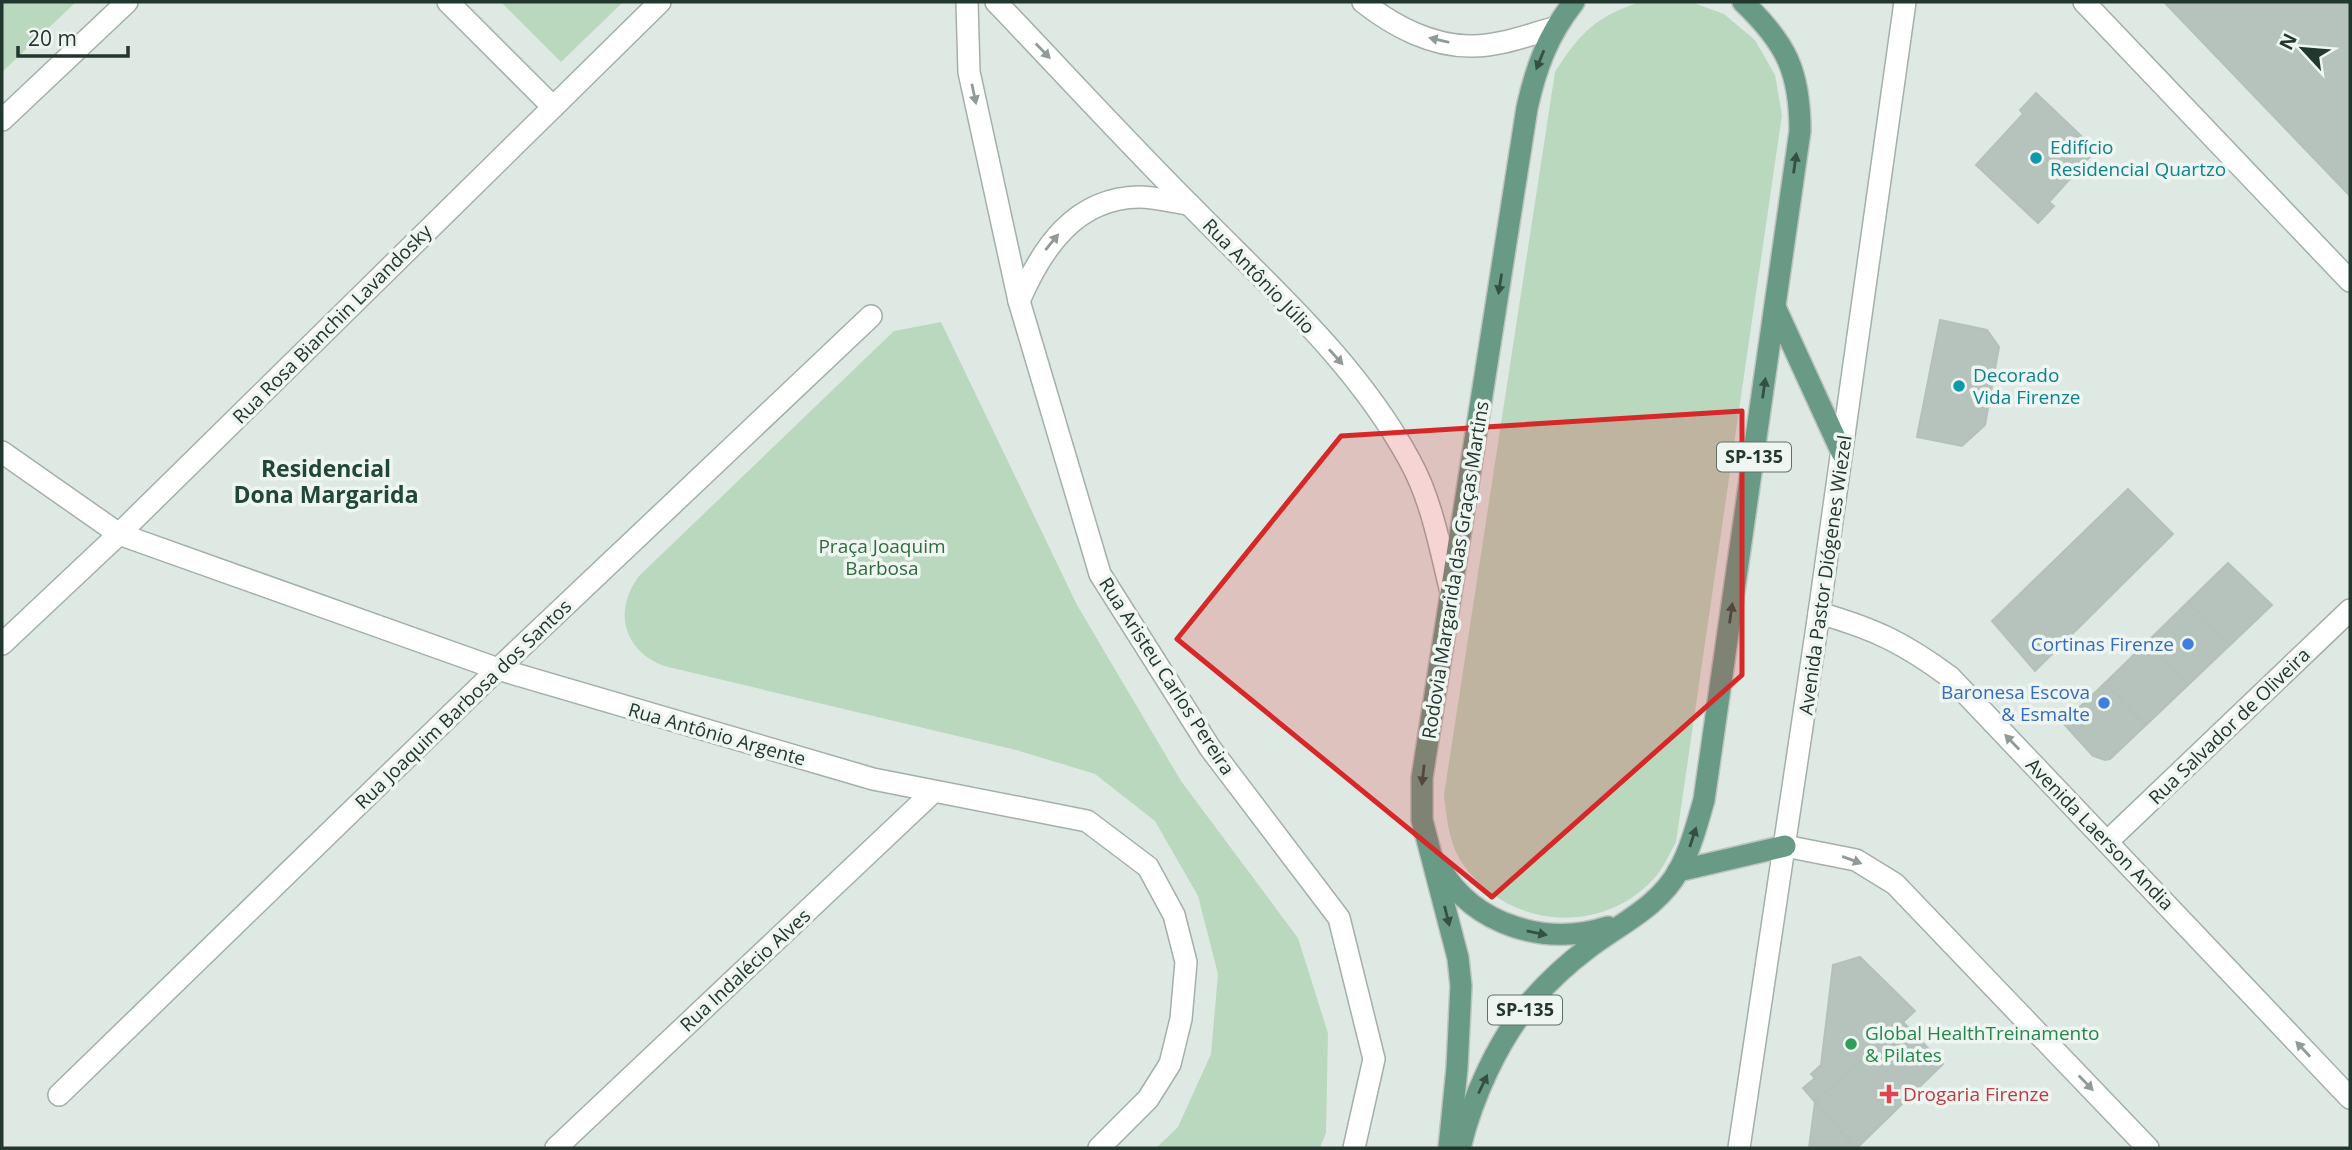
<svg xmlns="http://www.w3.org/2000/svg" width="2352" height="1150" font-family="'Open Sans',sans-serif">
  <rect width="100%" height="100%" fill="#dfe9e3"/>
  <g fill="#bad8be">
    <polygon points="2,2 76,2 2,72"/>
    <polygon points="501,2 623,2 561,62"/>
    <path d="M1640,2H1691L1724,14L1755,40L1775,75L1782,115L1676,842C1670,853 1664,866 1657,875C1606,936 1511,930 1465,867C1449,846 1447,820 1444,795L1555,72C1580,33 1595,17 1640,2Z"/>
    <path d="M941,322L1077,605L1181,781L1298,938L1328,1033L1326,1133L1320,1148H1156L1178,1127L1211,1054L1218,974L1198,896L1155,821L1095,774L1016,750L664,666C623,650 613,611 639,576L894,331Z"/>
  </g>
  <g fill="#b5c3bc" stroke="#b3c2b9" stroke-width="2">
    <polygon points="2164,2 2350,2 2350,196"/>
    <polygon points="2036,93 2096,150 2049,202 2054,206 2038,223 1976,165 2023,114 2020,110"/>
    <polygon points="1940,320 1987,330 1999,347 1985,425 1962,446 1917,437"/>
    <polygon points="2128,489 2173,534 2035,671 1992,621"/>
    <polygon points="2228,563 2272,605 2230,645 2188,602"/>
    <polygon points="2188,602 2230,645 2188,685 2147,642"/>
    <polygon points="2147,642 2188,685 2146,725 2105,683"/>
    <polygon points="2105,683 2146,725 2110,759 2105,760 2093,756 2063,723"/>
    <polygon points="1860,957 1915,1011 1815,1102 1803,1088 1815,1078 1811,1074 1821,1065 1833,965"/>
    <polygon points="1903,1022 1943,1064 1857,1148 1815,1102"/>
    <polygon points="1815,1102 1834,1123 1856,1148 1809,1148"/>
  </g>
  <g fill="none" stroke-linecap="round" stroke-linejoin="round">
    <defs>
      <g id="minor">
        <polyline points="448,2 553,107"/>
        <polyline points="967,2 969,72 1019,301 1100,574 1210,748 1339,918 1374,1059 1354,1148"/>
        <path d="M996,2C1061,70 1124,139 1190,205C1268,285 1356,361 1410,461C1432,501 1440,548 1451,592"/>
        <path d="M1363,2C1393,26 1433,47 1473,46C1500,46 1528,35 1554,28"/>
        <polyline points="2084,2 2350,281"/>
        <polyline points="2,120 127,2"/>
        <path d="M1019,301C1042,248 1075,198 1139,197C1155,197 1173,202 1188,204"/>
        <polyline points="2,452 119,534 498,669 873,779 1087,821 1148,867 1174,915 1186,962 1181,1019 1170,1064 1148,1099 1099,1148"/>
        <path d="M1819,613C1875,629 1904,643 1950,677L2350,1098"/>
        <polyline points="2,644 119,534 660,2"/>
        <polyline points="2107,842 2350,610"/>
        <polyline points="1785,846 1856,860 1895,884 2148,1148"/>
        <polyline points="59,1095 498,669 871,316"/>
        <polyline points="556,1148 933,792"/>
        <polyline points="1739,1148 1819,613 1905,2"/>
      </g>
      <g id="major">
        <polyline points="1776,309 1842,453"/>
        <path d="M1441,869C1474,925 1546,947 1608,927"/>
        <polyline points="1678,871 1785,846"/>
        <path d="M1449,1148L1457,1068L1461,986L1458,958L1422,820V778L1527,108C1536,67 1548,35 1574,2"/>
        <path d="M1460,1148C1472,1098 1498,1040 1532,1000C1548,982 1567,964 1587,949C1619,924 1658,908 1679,870C1691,848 1697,824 1704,800L1800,131C1800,71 1786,43 1743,2"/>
      </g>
    </defs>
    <use href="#minor" stroke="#a3b0a9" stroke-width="24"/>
    <use href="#major" stroke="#bdc3c0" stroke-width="24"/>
    <use href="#minor" stroke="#fff" stroke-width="21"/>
    <use href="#major" stroke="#689a86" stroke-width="21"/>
  </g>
  <defs><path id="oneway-solid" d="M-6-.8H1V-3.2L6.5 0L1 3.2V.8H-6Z" transform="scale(1.75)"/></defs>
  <g fill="#909b96">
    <use href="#oneway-solid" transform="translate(1439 40) rotate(-167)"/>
    <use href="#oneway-solid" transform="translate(1043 51) rotate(46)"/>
    <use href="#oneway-solid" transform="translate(974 94) rotate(78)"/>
    <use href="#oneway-solid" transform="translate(1052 242) rotate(-51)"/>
    <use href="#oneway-solid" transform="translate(1336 357) rotate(48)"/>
    <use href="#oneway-solid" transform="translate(2012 742) rotate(-134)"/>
    <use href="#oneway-solid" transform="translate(1852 860) rotate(20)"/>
    <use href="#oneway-solid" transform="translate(2303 1049) rotate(-133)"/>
    <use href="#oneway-solid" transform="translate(2086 1083) rotate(46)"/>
  </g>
  <g fill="#345044">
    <use href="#oneway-solid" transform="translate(1540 60) rotate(112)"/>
    <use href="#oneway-solid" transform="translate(1795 163) rotate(-82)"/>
    <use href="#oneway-solid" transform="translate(1500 284) rotate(99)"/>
    <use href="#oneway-solid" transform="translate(1764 388) rotate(-82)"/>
    <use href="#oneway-solid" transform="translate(1731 613) rotate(-82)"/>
    <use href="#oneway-solid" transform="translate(1423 775) rotate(96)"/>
    <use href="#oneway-solid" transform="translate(1693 837) rotate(-72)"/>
    <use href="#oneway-solid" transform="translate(1447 916) rotate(76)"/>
    <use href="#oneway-solid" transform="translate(1537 933) rotate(12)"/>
    <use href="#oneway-solid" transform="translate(1483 1084) rotate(-65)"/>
  </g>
  <path fill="#d62828" fill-opacity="0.2" stroke="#d62828" stroke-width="5" stroke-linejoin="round" d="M1742,411V675L1492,897L1177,639L1341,436Z"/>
  <g fill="#0f9aa8" stroke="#eff6f2" stroke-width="2.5">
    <circle cx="2036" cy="158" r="7"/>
    <circle cx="1959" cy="386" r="7"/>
  </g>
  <g fill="#3f7fe0" stroke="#eff6f2" stroke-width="2.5">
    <circle cx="2188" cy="644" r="7"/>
    <circle cx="2104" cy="703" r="7"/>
  </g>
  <circle fill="#2e9e5b" stroke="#eff6f2" stroke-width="2.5" cx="1851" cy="1044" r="7"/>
  <path fill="#e0444e" stroke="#eff6f2" stroke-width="2.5" d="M1885.5 1083.5h7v7h7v7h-7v7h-7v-7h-7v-7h7z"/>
  <g text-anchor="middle" stroke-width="7" stroke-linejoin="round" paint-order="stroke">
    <g fill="#eff6f2" stroke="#607069" stroke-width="2">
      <rect x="1717" y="442.5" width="74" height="29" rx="5"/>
      <rect x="1488" y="995.5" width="74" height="29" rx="5"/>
    </g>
    <g font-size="18" font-weight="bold" fill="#22372e">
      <text x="1754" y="463">SP-135</text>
      <text x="1525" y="1016">SP-135</text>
    </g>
    <g font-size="19" fill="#0d838f" stroke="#eff6f2" text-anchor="start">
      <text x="2050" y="154">Edifício<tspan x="2050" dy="22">Residencial Quartzo</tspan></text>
      <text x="1973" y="382">Decorado<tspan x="1973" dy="22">Vida Firenze</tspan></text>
    </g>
    <g font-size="19" fill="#22372e" stroke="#eff6f2">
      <text transform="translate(1259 276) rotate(46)" y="7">Rua Antônio Júlio</text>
      <text transform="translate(332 324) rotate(-45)" y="7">Rua Rosa Bianchin Lavandosky</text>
      <text transform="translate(1455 570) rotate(-81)" y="7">Rodovia Margarida das Graças Martins</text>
      <text transform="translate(1825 575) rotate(-82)" y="7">Avenida Pastor Diógenes Wiezel</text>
      <text transform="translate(1167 676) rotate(57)" y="7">Rua Aristeu Carlos Pereira</text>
      <text transform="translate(463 704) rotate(-44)" y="7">Rua Joaquim Barbosa dos Santos</text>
      <text transform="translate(2229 726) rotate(-44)" y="7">Rua Salvador de Oliveira</text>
      <text transform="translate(717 734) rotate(16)" y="7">Rua Antônio Argente</text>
      <text transform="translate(2100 834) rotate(46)" y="7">Avenida Laerson Andia</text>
      <text transform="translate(745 970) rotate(-43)" y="7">Rua Indalécio Alves</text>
    </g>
    <g font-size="19" fill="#316a3e" stroke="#eff6f2">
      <text x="882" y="553">Praça Joaquim<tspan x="882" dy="22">Barbosa</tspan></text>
    </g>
    <g font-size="19" fill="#366cbe" stroke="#eff6f2" text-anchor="end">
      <text x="2174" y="651">Cortinas Firenze</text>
      <text x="2090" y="699">Baronesa Escova<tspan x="2090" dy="22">&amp; Esmalte</tspan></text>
    </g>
    <g font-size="19" fill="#27864d" stroke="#eff6f2" text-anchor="start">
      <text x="1865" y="1040">Global HealthTreinamento<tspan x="1865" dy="22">&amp; Pilates</tspan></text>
    </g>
    <g font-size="19" fill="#be3a42" stroke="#eff6f2" text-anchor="start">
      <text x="1903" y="1101">Drogaria Firenze</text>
    </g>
    <g font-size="23" font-weight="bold" fill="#204738" stroke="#eff6f2">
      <text x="326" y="477">Residencial<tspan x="326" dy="26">Dona Margarida</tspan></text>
    </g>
  </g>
  <rect width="2352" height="1150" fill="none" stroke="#22372e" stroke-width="7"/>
  <g transform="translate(2303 49) rotate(296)" stroke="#eff6f2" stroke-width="5" paint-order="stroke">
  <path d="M0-5L12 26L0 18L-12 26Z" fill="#22372e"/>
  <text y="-10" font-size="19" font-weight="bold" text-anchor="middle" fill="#22372e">N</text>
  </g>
  <path d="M18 46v10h110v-10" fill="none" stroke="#22372e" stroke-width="3.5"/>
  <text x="28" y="46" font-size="21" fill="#22372e" stroke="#eff6f2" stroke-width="5" paint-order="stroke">20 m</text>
</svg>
